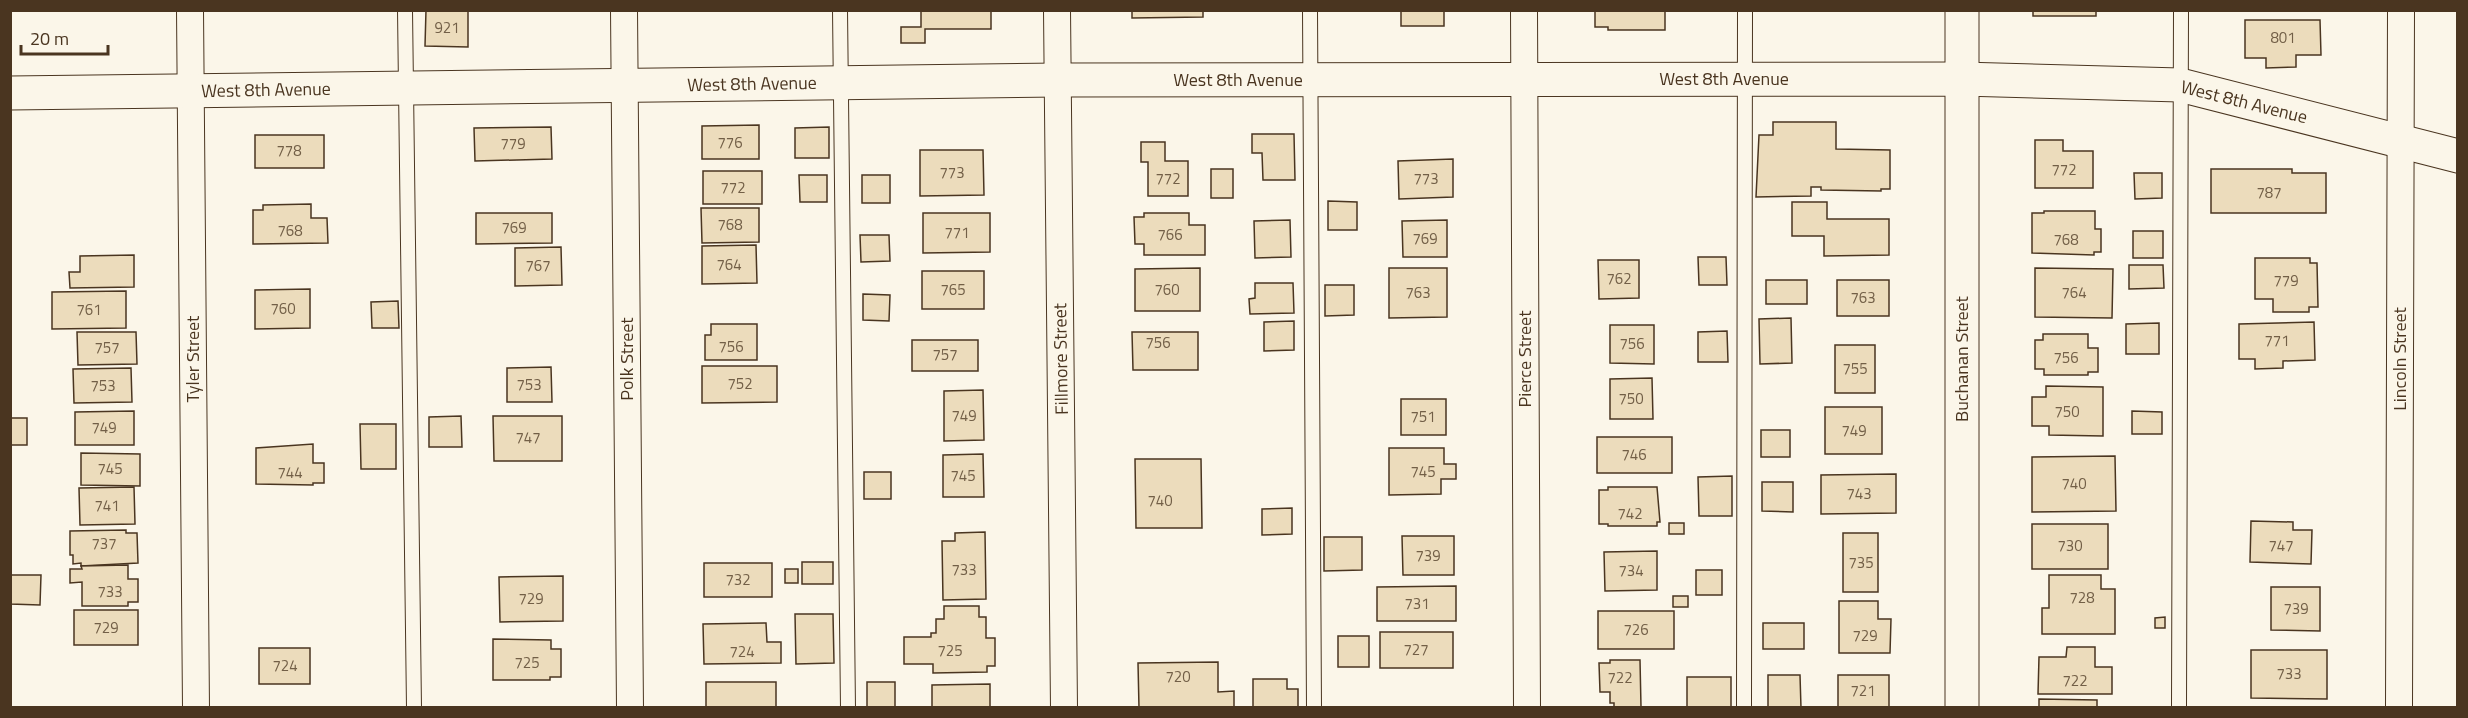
<svg xmlns="http://www.w3.org/2000/svg" width="2468" height="718" font-family="'Titillium Web',sans-serif">
  <rect width="100%" height="100%" fill="#fbf6e9"/>
  <g fill="#ecdcbc" stroke="#4a3520" stroke-width="1.5">
    <polygon points="426,10 468,10 468,47 425,46"/>
    <polygon points="921,10 991,10 991,29 925,29 925,43 901,43 901,27 921,27"/>
    <polygon points="1132,10 1203,10 1203,17 1132,18"/>
    <rect x="1401" y="10" width="43" height="16"/>
    <polygon points="1595,10 1665,10 1665,30 1608,30 1608,27 1595,27"/>
    <rect x="2033" y="10" width="63" height="6"/>
    <polygon points="2245,20 2320,20 2321,55 2296,55 2296,67 2266,68 2266,58 2245,58"/>
    <polygon points="1773,122 1836,122 1836,149 1890,150 1890,189 1881,189 1881,191 1821,190 1821,187 1811,187 1811,196 1756,197 1759,135 1773,135"/>
    <polygon points="759,125 759,159 702,159 702,126"/>
    <polygon points="551,127 552,159 475,161 474,128"/>
    <polygon points="829,127 829,158 795,158 795,128"/>
    <polygon points="1252,134 1294,134 1295,180 1263,180 1262,153 1252,153"/>
    <rect x="255" y="135" width="69" height="33"/>
    <polygon points="2035,140 2063,140 2063,151 2093,151 2093,188 2035,188"/>
    <polygon points="1141,142 1165,142 1165,161 1188,161 1188,196 1148,196 1148,162 1141,162"/>
    <polygon points="920,150 983,150 984,195 920,196"/>
    <polygon points="1453,159 1453,197 1399,199 1398,161"/>
    <rect x="1211" y="169" width="22" height="29"/>
    <polygon points="2211,169 2292,169 2292,173 2326,173 2326,213 2211,213"/>
    <rect x="703" y="171" width="59" height="33"/>
    <polygon points="2134,173 2162,173 2162,198 2135,199"/>
    <polygon points="799,175 827,175 827,202 800,202"/>
    <rect x="862" y="175" width="28" height="28"/>
    <polygon points="1328,201 1357,202 1357,230 1328,230"/>
    <polygon points="1792,202 1827,202 1827,219 1889,219 1889,255 1824,256 1824,236 1792,236"/>
    <polygon points="311,204 311,218 327,218 328,243 253,244 253,210 263,210 263,205"/>
    <polygon points="701,208 759,208 759,242 702,243"/>
    <polygon points="2044,211 2095,211 2095,229 2101,229 2101,252 2094,252 2094,255 2032,253 2032,213 2044,213"/>
    <polygon points="476,213 552,213 552,243 476,244"/>
    <polygon points="923,213 990,213 990,252 923,253"/>
    <polygon points="1144,213 1189,213 1189,225 1205,225 1205,255 1144,255 1144,244 1135,244 1134,217 1144,217"/>
    <polygon points="1290,220 1291,257 1255,258 1254,221"/>
    <polygon points="1447,220 1447,257 1403,257 1402,221"/>
    <rect x="2133" y="231" width="30" height="27"/>
    <polygon points="860,235 889,235 890,261 861,262"/>
    <polygon points="756,245 757,283 702,284 702,246"/>
    <polygon points="561,247 562,285 515,286 515,248"/>
    <polygon points="134,255 134,287 70,288 69,272 80,272 80,256"/>
    <polygon points="1698,257 1726,257 1727,285 1699,285"/>
    <polygon points="2255,258 2310,258 2310,263 2317,263 2318,307 2309,307 2309,312 2273,312 2273,299 2255,299"/>
    <polygon points="1598,260 1639,260 1639,298 1599,299"/>
    <polygon points="2129,265 2163,265 2164,288 2129,289"/>
    <polygon points="1200,268 1200,311 1135,311 1135,269"/>
    <polygon points="1389,268 1447,268 1447,317 1389,318"/>
    <polygon points="2035,268 2113,269 2112,318 2035,317"/>
    <rect x="922" y="271" width="62" height="38"/>
    <rect x="1766" y="280" width="41" height="24"/>
    <rect x="1837" y="280" width="52" height="36"/>
    <polygon points="1255,283 1293,283 1294,313 1250,314 1249,299 1255,298"/>
    <polygon points="1325,285 1354,285 1354,315 1325,316"/>
    <polygon points="310,289 310,328 255,329 255,290"/>
    <polygon points="126,291 126,328 52,329 52,292"/>
    <polygon points="863,294 890,295 889,321 863,320"/>
    <polygon points="398,301 399,328 372,328 371,302"/>
    <polygon points="1791,318 1792,363 1760,364 1759,319"/>
    <polygon points="1294,321 1294,350 1264,351 1264,322"/>
    <polygon points="2314,322 2315,360 2283,361 2283,368 2255,369 2255,359 2239,359 2239,324"/>
    <polygon points="2159,323 2159,354 2126,354 2126,324"/>
    <polygon points="711,324 757,324 757,360 705,360 705,335 711,335"/>
    <polygon points="1610,325 1654,325 1654,364 1610,363"/>
    <polygon points="1727,331 1728,362 1698,362 1698,332"/>
    <polygon points="77,332 136,332 137,364 78,365"/>
    <polygon points="1132,332 1198,332 1198,370 1133,370"/>
    <polygon points="2043,334 2088,334 2088,348 2098,348 2098,372 2088,372 2088,375 2044,375 2044,369 2035,369 2035,340 2043,340"/>
    <rect x="912" y="340" width="66" height="31"/>
    <rect x="1835" y="345" width="40" height="48"/>
    <polygon points="702,366 777,366 777,402 702,403"/>
    <polygon points="551,367 552,402 507,402 507,368"/>
    <polygon points="131,368 132,402 74,403 73,369"/>
    <polygon points="1652,378 1653,419 1610,419 1610,379"/>
    <polygon points="2046,386 2103,387 2103,436 2049,435 2049,426 2032,426 2032,397 2046,397"/>
    <polygon points="983,390 984,440 944,441 944,391"/>
    <rect x="1401" y="399" width="45" height="36"/>
    <rect x="1825" y="407" width="57" height="47"/>
    <polygon points="134,411 134,445 75,445 75,412"/>
    <polygon points="2132,411 2162,412 2162,434 2132,434"/>
    <polygon points="461,416 462,447 429,447 429,417"/>
    <polygon points="493,416 562,416 562,461 494,461"/>
    <rect x="10" y="418" width="17" height="27"/>
    <polygon points="360,424 396,424 396,469 361,469"/>
    <rect x="1761" y="430" width="29" height="27"/>
    <rect x="1597" y="437" width="75" height="36"/>
    <polygon points="313,444 313,463 324,463 324,483 313,483 313,485 256,484 256,448"/>
    <polygon points="1389,448 1444,448 1444,464 1456,464 1456,479 1441,479 1441,494 1389,495"/>
    <polygon points="81,453 140,454 140,486 81,485"/>
    <polygon points="983,454 984,497 943,497 943,455"/>
    <polygon points="2115,456 2116,511 2032,512 2032,457"/>
    <polygon points="1135,459 1201,459 1202,528 1136,528"/>
    <rect x="864" y="472" width="27" height="27"/>
    <polygon points="1896,474 1896,513 1821,514 1821,475"/>
    <polygon points="1732,476 1732,516 1699,516 1698,477"/>
    <polygon points="1762,482 1793,482 1793,512 1762,511"/>
    <polygon points="134,487 135,524 80,525 79,488"/>
    <polygon points="1608,487 1657,487 1660,522 1657,522 1657,526 1608,526 1608,524 1599,524 1599,490 1608,490"/>
    <polygon points="1292,508 1292,534 1262,535 1262,509"/>
    <polygon points="2251,521 2293,522 2293,530 2312,530 2311,564 2250,562"/>
    <rect x="1669" y="523" width="15" height="11"/>
    <rect x="2032" y="524" width="76" height="45"/>
    <polygon points="126,530 126,533 137,533 138,563 81,566 81,563 73,564 73,555 70,555 70,531"/>
    <polygon points="985,532 986,599 943,600 942,541 955,541 955,533"/>
    <rect x="1843" y="533" width="35" height="59"/>
    <polygon points="1402,536 1454,536 1454,575 1403,575"/>
    <polygon points="1324,537 1362,537 1362,570 1324,571"/>
    <polygon points="1657,551 1657,590 1605,591 1604,552"/>
    <rect x="802" y="562" width="31" height="22"/>
    <rect x="704" y="563" width="68" height="34"/>
    <polygon points="128,565 128,579 138,579 138,602 128,602 128,606 82,606 82,582 70,583 70,569 82,569 81,566"/>
    <rect x="785" y="569" width="13" height="14"/>
    <rect x="1696" y="570" width="26" height="25"/>
    <polygon points="10,575 41,575 40,605 10,604"/>
    <polygon points="2049,575 2101,575 2101,589 2115,589 2115,634 2042,634 2042,608 2049,608"/>
    <polygon points="563,576 563,621 500,622 499,577"/>
    <polygon points="1456,586 1456,621 1377,621 1377,587"/>
    <polygon points="2271,587 2320,587 2320,631 2271,630"/>
    <rect x="1673" y="596" width="15" height="11"/>
    <polygon points="1839,601 1878,601 1878,619 1891,619 1890,653 1839,653"/>
    <polygon points="944,606 979,606 979,617 986,617 986,638 995,638 995,666 987,666 987,672 933,673 933,664 904,664 904,637 931,637 931,633 936,633 936,619 944,619"/>
    <rect x="74" y="610" width="64" height="35"/>
    <rect x="1598" y="611" width="76" height="38"/>
    <polygon points="795,614 833,614 834,663 796,664"/>
    <polygon points="2165,617 2165,628 2155,628 2155,618"/>
    <polygon points="766,623 767,642 781,642 781,663 704,664 703,624"/>
    <rect x="1763" y="623" width="41" height="26"/>
    <rect x="1380" y="632" width="73" height="36"/>
    <rect x="1338" y="636" width="31" height="31"/>
    <polygon points="493,639 551,640 551,649 561,649 561,677 550,677 550,680 493,680"/>
    <polygon points="2067,647 2095,647 2095,667 2112,667 2112,694 2038,694 2039,657 2066,657"/>
    <rect x="259" y="648" width="51" height="36"/>
    <polygon points="2251,650 2327,650 2327,699 2251,698"/>
    <polygon points="1610,660 1640,660 1641,707 1614,707 1614,703 1610,703 1610,692 1600,692 1599,663 1610,663"/>
    <polygon points="1218,662 1218,692 1234,691 1234,708 1139,708 1138,663"/>
    <polygon points="1768,675 1800,675 1801,708 1768,708"/>
    <rect x="1838" y="675" width="51" height="33"/>
    <rect x="1687" y="677" width="44" height="31"/>
    <polygon points="1253,679 1287,679 1287,689 1298,689 1298,708 1253,708"/>
    <rect x="706" y="682" width="70" height="26"/>
    <rect x="867" y="682" width="28" height="26"/>
    <polygon points="990,684 990,708 932,708 932,685"/>
    <polygon points="2039,699 2097,700 2097,708 2039,708"/>
  </g>
  <g fill="none" stroke-linecap="round" stroke-linejoin="round">
    <defs>
      <g id="service">
        <polyline points="405,10 414,708"/>
        <polyline points="840,10 848,708"/>
        <polyline points="1310,10 1314,708"/>
        <polyline points="1744,708 1745,10"/>
        <polyline points="2179,708 2181,10"/>
      </g>
      <g id="minor">
        <polyline points="190,10 196,708"/>
        <polyline points="624,10 630,708"/>
        <polyline points="1057,10 1064,708"/>
        <polyline points="1524,10 1527,708"/>
        <polyline points="2399,708 2401,10"/>
      </g>
      <g id="tertiary">
        <polyline points="10,93 1058,80 1962,79 2180,85 2458,156"/>
        <polyline points="1962,708 1962,10"/>
      </g>
    </defs>
    <use href="#service" stroke="#4a3520" stroke-width="16"/>
    <use href="#minor" stroke="#4a3520" stroke-width="28"/>
    <use href="#tertiary" stroke="#4a3520" stroke-width="35"/>
    <use href="#service" stroke="#fbf6e9" stroke-width="14"/>
    <use href="#minor" stroke="#fbf6e9" stroke-width="26"/>
    <use href="#tertiary" stroke="#fbf6e9" stroke-width="33"/>
  </g>
  <g text-anchor="middle" stroke-width="4.5" stroke-linejoin="round" paint-order="stroke">
    <g font-size="15" fill="#725f47">
      <text x="447" y="33">921</text>
      <text x="2283" y="43">801</text>
      <text x="730" y="148">776</text>
      <text x="513" y="149">779</text>
      <text x="289" y="156">778</text>
      <text x="2064" y="175">772</text>
      <text x="952" y="178">773</text>
      <text x="1168" y="184">772</text>
      <text x="1426" y="184">773</text>
      <text x="733" y="193">772</text>
      <text x="2269" y="198">787</text>
      <text x="730" y="230">768</text>
      <text x="514" y="233">769</text>
      <text x="290" y="236">768</text>
      <text x="957" y="238">771</text>
      <text x="1170" y="240">766</text>
      <text x="1425" y="244">769</text>
      <text x="2066" y="245">768</text>
      <text x="729" y="270">764</text>
      <text x="538" y="271">767</text>
      <text x="1619" y="284">762</text>
      <text x="2286" y="286">779</text>
      <text x="953" y="295">765</text>
      <text x="1167" y="295">760</text>
      <text x="1418" y="298">763</text>
      <text x="2074" y="298">764</text>
      <text x="1863" y="303">763</text>
      <text x="283" y="314">760</text>
      <text x="89" y="315">761</text>
      <text x="2277" y="346">771</text>
      <text x="1158" y="348">756</text>
      <text x="1632" y="349">756</text>
      <text x="731" y="352">756</text>
      <text x="107" y="353">757</text>
      <text x="945" y="360">757</text>
      <text x="2066" y="363">756</text>
      <text x="1855" y="374">755</text>
      <text x="740" y="389">752</text>
      <text x="529" y="390">753</text>
      <text x="103" y="391">753</text>
      <text x="1631" y="404">750</text>
      <text x="2067" y="417">750</text>
      <text x="964" y="421">749</text>
      <text x="1423" y="422">751</text>
      <text x="104" y="433">749</text>
      <text x="1854" y="436">749</text>
      <text x="528" y="443">747</text>
      <text x="1634" y="460">746</text>
      <text x="110" y="474">745</text>
      <text x="1423" y="477">745</text>
      <text x="290" y="478">744</text>
      <text x="963" y="481">745</text>
      <text x="2074" y="489">740</text>
      <text x="1859" y="499">743</text>
      <text x="1160" y="506">740</text>
      <text x="107" y="511">741</text>
      <text x="1630" y="519">742</text>
      <text x="104" y="549">737</text>
      <text x="2070" y="551">730</text>
      <text x="2281" y="551">747</text>
      <text x="1428" y="561">739</text>
      <text x="1861" y="568">735</text>
      <text x="964" y="575">733</text>
      <text x="1631" y="576">734</text>
      <text x="738" y="585">732</text>
      <text x="110" y="597">733</text>
      <text x="2082" y="603">728</text>
      <text x="531" y="604">729</text>
      <text x="1417" y="609">731</text>
      <text x="2296" y="614">739</text>
      <text x="106" y="633">729</text>
      <text x="1636" y="635">726</text>
      <text x="1865" y="641">729</text>
      <text x="1416" y="655">727</text>
      <text x="950" y="656">725</text>
      <text x="742" y="657">724</text>
      <text x="527" y="668">725</text>
      <text x="285" y="671">724</text>
      <text x="2289" y="679">733</text>
      <text x="1178" y="682">720</text>
      <text x="1620" y="683">722</text>
      <text x="2075" y="686">722</text>
      <text x="1863" y="696">721</text>
    </g>
    <g font-size="18" fill="#4a3520" stroke="#fbf6e9">
      <text x="1724" y="85">West 8th Avenue</text>
      <text x="1238" y="86">West 8th Avenue</text>
      <text transform="translate(752 84) rotate(-1)" y="6">West 8th Avenue</text>
      <text transform="translate(266 90) rotate(-1)" y="6">West 8th Avenue</text>
      <text transform="translate(2244 102) rotate(14)" y="6">West 8th Avenue</text>
      <text transform="translate(193 359) rotate(-90)" y="6">Tyler Street</text>
      <text transform="translate(627 359) rotate(-90)" y="6">Polk Street</text>
      <text transform="translate(1061 359) rotate(-91)" y="6">Fillmore Street</text>
      <text transform="translate(1525 359) rotate(-90)" y="6">Pierce Street</text>
      <text transform="translate(1962 359) rotate(-90)" y="6">Buchanan Street</text>
      <text transform="translate(2400 359) rotate(-90)" y="6">Lincoln Street</text>
    </g>
  </g>
  <rect width="2468" height="718" fill="none" stroke="#4a3520" stroke-width="24"/>
  <path d="M21 45v9h87v-9" fill="none" stroke="#4a3520" stroke-width="3"/>
  <text x="30" y="45" font-size="18" fill="#4a3520" stroke="#fbf6e9" stroke-width="4.5" paint-order="stroke">20 m</text>
</svg>
